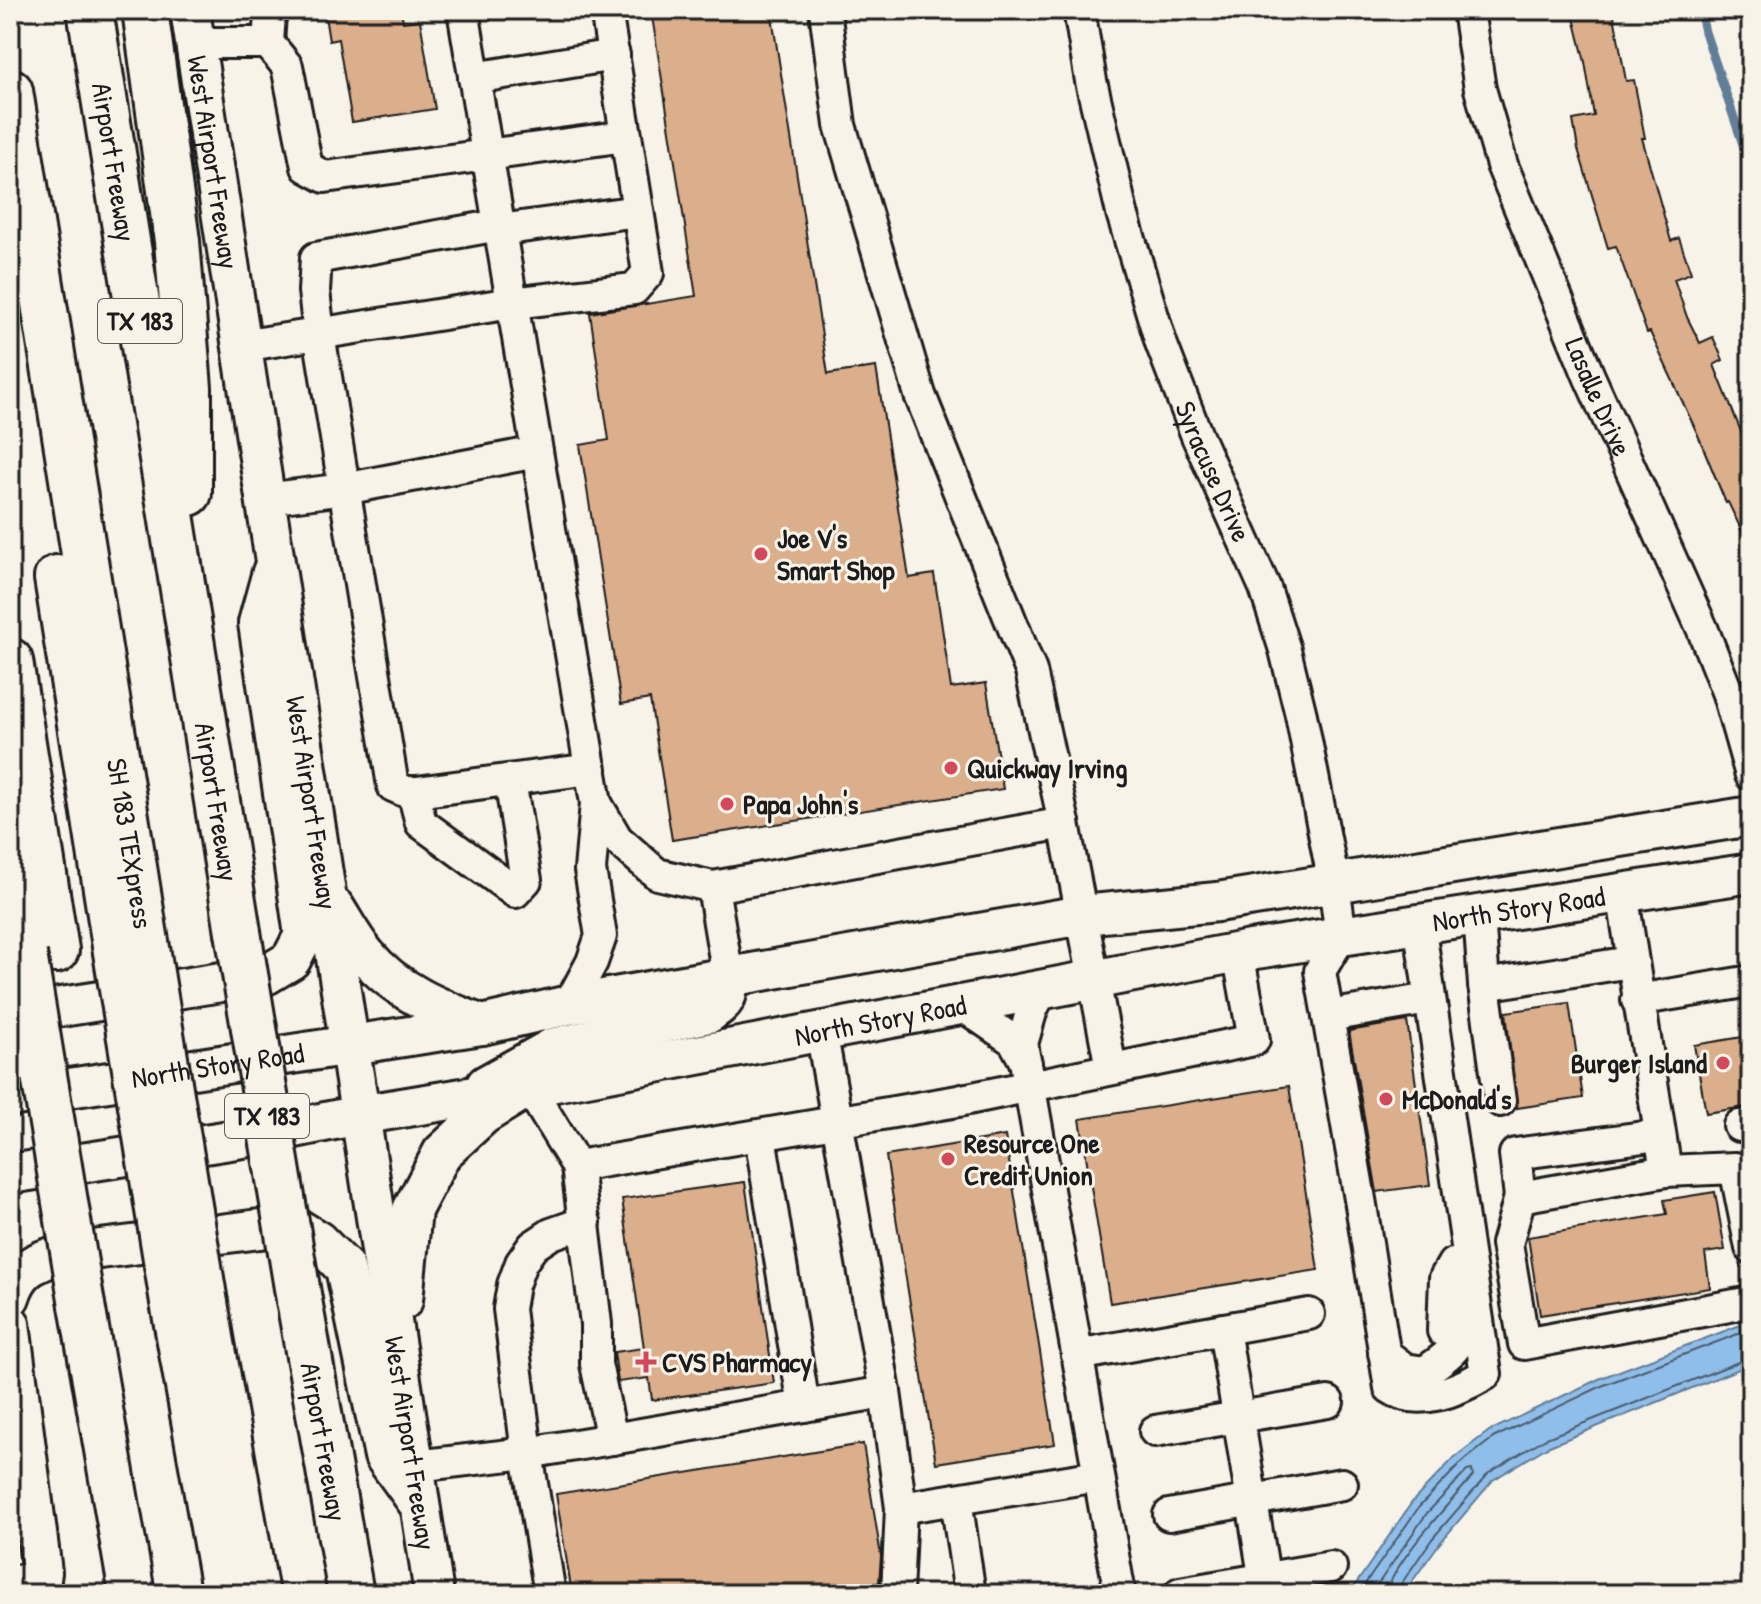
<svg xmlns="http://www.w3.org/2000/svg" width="1761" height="1604" font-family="'Patrick Hand',sans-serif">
  <rect width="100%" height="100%" fill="#f7f3e8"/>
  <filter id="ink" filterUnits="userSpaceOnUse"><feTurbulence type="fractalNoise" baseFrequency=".0125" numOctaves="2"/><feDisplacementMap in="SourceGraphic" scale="16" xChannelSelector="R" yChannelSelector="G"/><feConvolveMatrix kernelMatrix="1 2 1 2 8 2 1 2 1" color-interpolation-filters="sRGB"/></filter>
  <g filter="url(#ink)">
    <polygon fill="#90beea" stroke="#627d98" stroke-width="2" points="1751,1321 1751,1364 1547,1447 1493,1480 1439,1544 1403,1594 1349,1594 1413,1501 1455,1457 1489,1431 1601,1378"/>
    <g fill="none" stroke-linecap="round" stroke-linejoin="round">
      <g stroke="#4a5d6e" stroke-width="2">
        <polyline points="1358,1594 1419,1507 1461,1463 1493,1438 1604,1385 1751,1329"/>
        <path d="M1371,1594L1427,1513L1467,1471L1472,1470L1473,1476C1453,1499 1389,1567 1387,1594"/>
        <polyline points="1397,1594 1399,1587 1432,1539 1489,1473 1544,1439 1751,1357"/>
      </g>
      <polyline stroke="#627d98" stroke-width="9" points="1700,10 1705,32 1751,168"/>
    </g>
    <g fill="#dbae8c" stroke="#1c1c1c" stroke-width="2">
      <polygon points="324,10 401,10 403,22 420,20 435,109 352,122 338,39 329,41"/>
      <polygon points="651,10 771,10 828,374 876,367 909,578 934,574 951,688 986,683 1003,789 672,840 650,699 621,704 580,445 609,440 590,313 696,296"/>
      <polygon points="1572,10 1613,10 1626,81 1634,80 1645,138 1642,138 1671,241 1679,238 1691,273 1674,279 1687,317 1700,343 1713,337 1723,360 1714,365 1751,456 1751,550 1728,502 1726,503 1698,435 1650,332 1647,333 1616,246 1608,248 1578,149 1573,120 1594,116 1585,62"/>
      <polygon points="1569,1003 1583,1098 1517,1108 1506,1012"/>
      <polygon points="1407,1021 1430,1185 1377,1192 1349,1031"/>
      <polygon points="1743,1037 1751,1082 1751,1106 1706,1113 1694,1045"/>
      <polygon points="1289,1086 1318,1270 1110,1303 1080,1119"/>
      <polygon points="1005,1136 1055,1444 936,1463 886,1156"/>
      <polygon points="745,1182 774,1383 652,1400 649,1378 618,1382 614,1352 644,1348 622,1199"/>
      <polygon points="1715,1192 1725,1250 1705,1253 1710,1288 1540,1315 1528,1237 1667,1214 1664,1200"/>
      <polygon points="863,1444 881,1556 879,1583 839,1589 840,1594 572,1594 556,1494"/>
    </g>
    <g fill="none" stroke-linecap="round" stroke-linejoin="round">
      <defs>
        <g id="minor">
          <polyline points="463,10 596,803 617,839 657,874 713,887 1064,823"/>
          <polyline points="825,10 840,125 920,395 1031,671 1064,823 1111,1068"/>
          <path id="s1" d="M1079,10L1091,81L1122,213L1161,343L1197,436L1265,588L1285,650L1301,715L1334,884L1341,936L1320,971L1361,1205L1390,1388C1419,1408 1458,1390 1486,1374L1419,923"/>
          <path id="s2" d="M1468,10L1480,89L1502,165L1589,376L1702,628L1728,694L1751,775"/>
          <polyline points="196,43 268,43 287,66 307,167 325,177 626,136"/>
          <polyline points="268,43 270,14 274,10"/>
          <polyline points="474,78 614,55"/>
          <polyline points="499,225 316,258 314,291 319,334 393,786 409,793 591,769"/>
          <polyline points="500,230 638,211"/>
          <polyline points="242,346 512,303 634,289 648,273 606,10"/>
          <polyline points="266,499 344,489 537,452"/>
          <polyline points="413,792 421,823 515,892 526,880 510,780"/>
          <polyline points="713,887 728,977"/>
          <polyline points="1622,892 1666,1171"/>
          <polyline points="1479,914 1484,985 1500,1101"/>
          <polyline points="1484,985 1631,962"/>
          <polyline points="1043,988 1032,1009 1022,1044 1120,1594"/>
          <polyline points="1637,1000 1751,981"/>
          <polyline points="960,1004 1014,1041 1026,1063"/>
          <polyline points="569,1005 592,962 601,936 590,870 596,803"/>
          <polyline points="1328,1016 1429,999"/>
          <polyline points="821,1030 885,1392 612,1439 596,1364 596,1324 577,1166 958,1101 1254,1040 1238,952"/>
          <polyline points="529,1087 577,1166"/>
          <polyline points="1739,1126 1751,1124"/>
          <polyline points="760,1136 804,1406"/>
          <polyline points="1520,1197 1515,1154 1659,1135"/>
          <polyline points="1751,1248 1735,1168 1666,1171 1520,1197 1507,1244 1524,1344 1751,1302"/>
          <polyline points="1224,1329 1309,1314"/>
          <polyline points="1443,1331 1445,1278 1453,1264"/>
          <path d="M1384,1353L1405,1369L1425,1372C1456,1349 1468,1344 1462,1302"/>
          <polyline points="1077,1355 1224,1329 1267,1594"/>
          <polyline points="885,1392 901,1508 897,1594"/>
          <polyline points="1155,1431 1328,1402"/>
          <polyline points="416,1466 527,1453 612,1439"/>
          <polyline points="956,1499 970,1594"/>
          <polyline points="901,1508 1098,1476"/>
          <polyline points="1169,1515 1342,1484"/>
          <polyline points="10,1582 21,1580"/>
          <polyline points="1180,1593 1331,1567"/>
          <polyline points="550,1594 527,1453 509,1309 513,1285 521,1263 533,1246 551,1234 585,1222"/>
        </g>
        <g id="major">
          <path id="s3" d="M190,10L434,1594"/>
          <path d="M335,908C345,924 354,941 366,955C395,991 440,1009 482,1025"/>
          <polyline points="10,1015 266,975 291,960 304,935 258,623 272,572"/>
          <path d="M486,1085L552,1048L709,1013C727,1000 728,999 728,977"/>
          <path id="s4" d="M10,1097L482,1025L569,1005L1082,915L1217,902L1751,816"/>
          <path id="s5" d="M10,1174L256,1136L359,1115L529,1087L1250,950L1751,873"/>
          <path d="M10,1297C19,1268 34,1263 60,1254L292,1225L318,1241L345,1268L384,1456L418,1503"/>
          <polyline points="403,1300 412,1210 442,1153 483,1115 517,1094"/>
          <polyline points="10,1324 42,1572 39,1594"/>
        </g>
        <g id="highway">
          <path id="s6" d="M90,10L238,932"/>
          <polyline points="145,10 177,241 189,388 189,493"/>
          <path id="s7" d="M10,91L146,942"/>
          <polyline points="57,578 115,946"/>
          <polyline points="10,661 56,950"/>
          <polyline points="10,863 24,954"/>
          <path id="s8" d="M299,1300L351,1594"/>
          <polyline points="173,1302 225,1594"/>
          <polyline points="205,1303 256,1594"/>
          <polyline points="82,1305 132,1594"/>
        </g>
      </defs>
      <use href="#minor" stroke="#1c1c1c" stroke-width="36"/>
      <use href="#major" stroke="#1c1c1c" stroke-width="44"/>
      <use href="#highway" stroke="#1c1c1c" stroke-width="50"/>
      <use href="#minor" stroke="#f7f3e8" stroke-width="30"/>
      <use href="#major" stroke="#f7f3e8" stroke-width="38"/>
      <use href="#highway" stroke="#f7f3e8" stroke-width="44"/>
      <defs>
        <g id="highway-bridge">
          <polyline points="238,932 299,1300"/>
          <polyline points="146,942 205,1303"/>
          <polyline points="115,946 173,1302"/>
          <polyline points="24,954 82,1305"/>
        </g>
      </defs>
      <use href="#highway-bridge" stroke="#1c1c1c" stroke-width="50" stroke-linecap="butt"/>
      <use href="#highway-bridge" stroke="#f7f3e8" stroke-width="44"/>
    </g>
  </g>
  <g fill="#d1495b" stroke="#f7f3e8" stroke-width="3">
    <circle cx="761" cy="554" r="8"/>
    <circle cx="951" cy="768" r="8"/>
    <circle cx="727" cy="804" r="8"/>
    <circle cx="1723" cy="1063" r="8"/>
    <circle cx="1386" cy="1099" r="8"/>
    <circle cx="948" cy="1159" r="8"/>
    <path d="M642 1350h8v8h8v8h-8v8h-8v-8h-8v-8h8z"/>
  </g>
  <g text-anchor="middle" stroke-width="6" stroke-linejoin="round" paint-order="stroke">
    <g fill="#f7f3e8" stroke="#5e5c59" stroke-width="2">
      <rect x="98" y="299" width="84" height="44" rx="6"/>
      <rect x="225" y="1094" width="84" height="44" rx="6"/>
    </g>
    <g font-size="26" font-weight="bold" fill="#1c1c1c">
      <text x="140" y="330">TX 183</text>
      <text x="267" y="1125">TX 183</text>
    </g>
    <g font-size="28" fill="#1c1c1c" stroke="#f7f3e8">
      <text dy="10" stroke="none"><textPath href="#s3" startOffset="154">West Airport Freeway</textPath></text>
      <text dy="10" stroke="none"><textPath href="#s6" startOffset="154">Airport Freeway</textPath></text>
      <text dy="10" stroke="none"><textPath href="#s2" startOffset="410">Lasalle Drive</textPath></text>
      <text dy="10" stroke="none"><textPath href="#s1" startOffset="482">Syracuse Drive</textPath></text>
      <text dy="10" stroke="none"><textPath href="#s3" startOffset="802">West Airport Freeway</textPath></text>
      <text dy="10" stroke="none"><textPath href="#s6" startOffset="802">Airport Freeway</textPath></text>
      <text dy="10" stroke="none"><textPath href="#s7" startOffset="762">SH 183 TEXpress</textPath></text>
      <text dy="10" stroke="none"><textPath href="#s5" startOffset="1532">North Story Road</textPath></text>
      <text dy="10" stroke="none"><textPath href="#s5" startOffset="884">North Story Road</textPath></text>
      <text dy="10" stroke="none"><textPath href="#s4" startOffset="210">North Story Road</textPath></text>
      <text dy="10" stroke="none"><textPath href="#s8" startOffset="144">Airport Freeway</textPath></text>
      <text dy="10" stroke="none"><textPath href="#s3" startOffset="1450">West Airport Freeway</textPath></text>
    </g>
    <g font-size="28" font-weight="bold" fill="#1c1c1c" stroke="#f7f3e8" text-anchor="start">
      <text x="777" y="548">Joe V's<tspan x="777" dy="32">Smart Shop</tspan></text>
      <text x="967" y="778">Quickway Irving</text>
      <text x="743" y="814">Papa John's</text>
      <text x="1707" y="1073" text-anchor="end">Burger Island</text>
      <text x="1402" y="1109">McDonald's</text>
      <text x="964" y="1153">Resource One<tspan x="964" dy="32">Credit Union</tspan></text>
      <text x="662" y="1372">CVS Pharmacy</text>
    </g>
  </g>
  <rect width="1761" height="1604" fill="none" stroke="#f7f3e8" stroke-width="40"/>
  <rect x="20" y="20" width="1721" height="1564" fill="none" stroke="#1c1c1c" stroke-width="3" filter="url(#ink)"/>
</svg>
